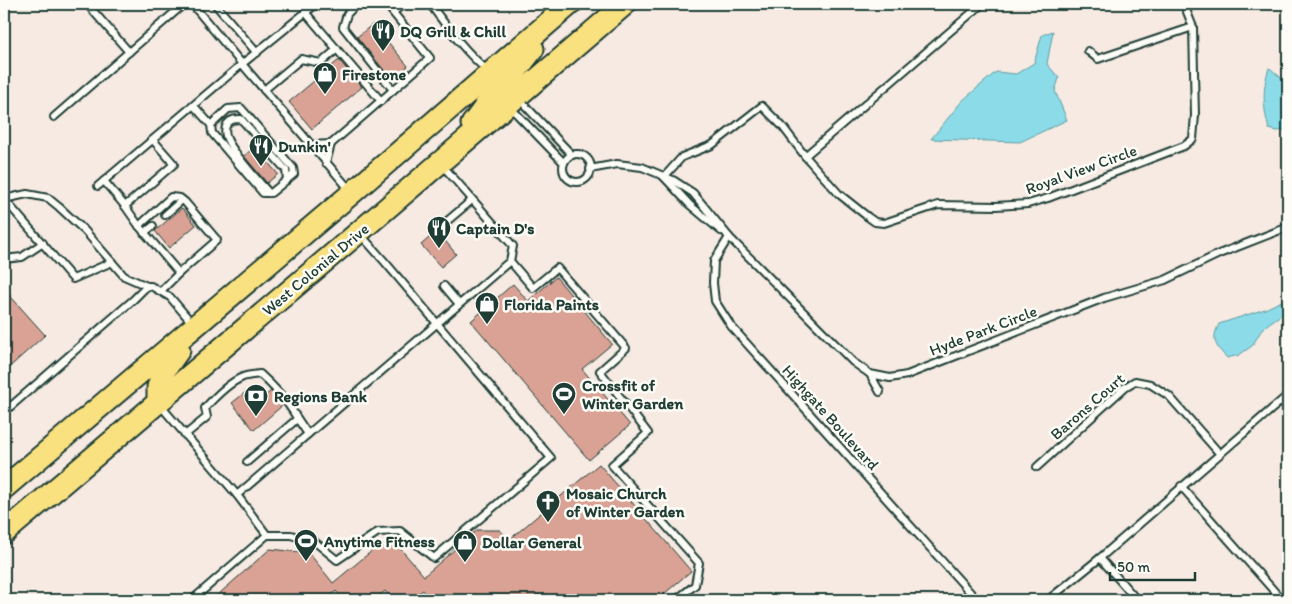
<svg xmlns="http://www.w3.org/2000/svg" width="1292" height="604" font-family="Itim,sans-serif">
  <rect width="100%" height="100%" fill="#f6eae3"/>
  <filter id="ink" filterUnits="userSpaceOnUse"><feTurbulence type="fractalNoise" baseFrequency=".02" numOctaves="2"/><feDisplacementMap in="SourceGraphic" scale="10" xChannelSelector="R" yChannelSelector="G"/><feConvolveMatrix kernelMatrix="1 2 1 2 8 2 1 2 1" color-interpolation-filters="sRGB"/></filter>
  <g filter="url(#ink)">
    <g fill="#8bdbe8" stroke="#609ca0">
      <polygon points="1053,31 1047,64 1059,78 1055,91 1067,120 1020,142 931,139 962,101 996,72 1016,74 1034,63 1042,35"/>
      <path d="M1269,68L1271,69L1288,84V130L1277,131L1269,129C1263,109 1262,88 1269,68Z"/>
      <path d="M1288,298V310L1268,324L1261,331L1252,346L1239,355L1227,358C1215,346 1211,339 1219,324L1265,309Z"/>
    </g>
    <g fill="#daa294" stroke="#1f3d34">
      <polygon points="373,24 408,66 392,80 357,37"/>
      <polygon points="339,60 362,87 312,129 289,102"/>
      <polygon points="256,149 278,174 267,183 244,156 251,150 253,152"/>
      <polygon points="182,208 196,225 169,248 155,231"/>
      <polygon points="437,231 456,254 441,267 421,245"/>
      <polygon points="556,277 612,344 582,369 630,425 589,460 471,321 513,284 528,301"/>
      <polygon points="4,289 45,335 4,372"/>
      <polygon points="247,391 257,403 271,391 283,405 254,430 232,403"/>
      <polygon points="599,464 691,571 657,600 431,600 423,590 410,600 393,600 385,591 374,600 344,600 336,591 326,600 212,600 270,549 309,553 333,583 379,545 398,546 424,576 477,530 500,530 509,540"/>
    </g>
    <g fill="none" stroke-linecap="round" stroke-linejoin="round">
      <defs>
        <g id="service">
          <polyline points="87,4 129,52"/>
          <polyline points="215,4 257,53"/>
          <polyline points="316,4 242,64 350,190"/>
          <polyline points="357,4 347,14 343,27 393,90"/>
          <path d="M430,4C448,28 465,52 488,71"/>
          <polyline points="305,12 381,101"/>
          <polyline points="393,12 404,4"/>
          <polyline points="1088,51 1098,59 1193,27"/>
          <polyline points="264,90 301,59 321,63 337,49"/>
          <polyline points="518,98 572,155"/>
          <polyline points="194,106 211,125 212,133 263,193 271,193 294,174 293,168 241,108 228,109 211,125"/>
          <polyline points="510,107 564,163"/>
          <polyline points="54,117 184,4"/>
          <polyline points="331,144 430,58 386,4"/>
          <polyline points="311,145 331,144 326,163"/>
          <circle cx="577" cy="168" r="14"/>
          <polyline points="805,156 982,4"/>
          <polyline points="590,169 617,164 642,167 673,180 693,193 729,237 853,362 870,374 890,378 907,375 1104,298 1165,280 1219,254 1288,227"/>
          <polyline points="664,177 682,157 712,145 762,106 783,127 805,156 839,194 868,217 875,222 884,223 938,205 996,206 1028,204 1048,198 1184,146 1193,139 1195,115 1193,27 1185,7 1183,4"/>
          <polyline points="665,178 690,205 721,231"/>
          <polyline points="104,181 125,206 139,226 179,273"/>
          <polyline points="98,186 242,64 192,4"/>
          <path d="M269,193C257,179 235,156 227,139C225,134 224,129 227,124C231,119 235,119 241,119L286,170L287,180"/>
          <polyline points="4,199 27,194 48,198 59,207 85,231 124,276 147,286 151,286 170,297 193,324"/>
          <polyline points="5,200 73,279 112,262"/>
          <polyline points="125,206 174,164 153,140"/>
          <polyline points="165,215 182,200"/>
          <polyline points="446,222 472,200"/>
          <polyline points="139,226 171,197 180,198 185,202 217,240 179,273 161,291"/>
          <polyline points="144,233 153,226"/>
          <polyline points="729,237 714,261 713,283 715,301 731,326 977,600"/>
          <polyline points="4,259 22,257 43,243"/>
          <polyline points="510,261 533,288 557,268 626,348 600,371 648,433 612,465 699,563 695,585 676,600"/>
          <polyline points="444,286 459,304"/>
          <polyline points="870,374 880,392"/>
          <polyline points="4,400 10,407 133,300 147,286"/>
          <polyline points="160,405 237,495 267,535"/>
          <path d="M185,435L207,417L205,408C214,398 230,382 243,377C248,375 255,375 260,374C271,384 284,397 292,410C297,418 302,426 308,434"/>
          <polyline points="247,462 297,419"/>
          <polyline points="1037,467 1125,387 1135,381 1150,384 1169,396 1220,454"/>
          <polyline points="1181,486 1282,600"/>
          <polyline points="237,495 510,261 513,246 443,166"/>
          <polyline points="1100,558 1137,600"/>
          <polyline points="192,600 267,535 291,535 315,542 337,560 378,532 400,531 434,558 551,458 385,262 361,235"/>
          <polyline points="1048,600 1100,558 1288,395"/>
        </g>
        <g id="trunk">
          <polyline points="508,105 512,76 533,49"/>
          <path d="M472,124C488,104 492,100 491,73"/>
          <polyline points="158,402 158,387 162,374 179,350"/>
          <polyline points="4,488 352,193 570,4"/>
          <polyline points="4,533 359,232 625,4"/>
        </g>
      </defs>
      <use href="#service" stroke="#1f3d34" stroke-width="10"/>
      <use href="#trunk" stroke="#1f3d34" stroke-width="25"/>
      <use href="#service" stroke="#fdfcf7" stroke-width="6"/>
      <use href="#trunk" stroke="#fae180" stroke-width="21"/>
    </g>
  </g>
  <defs>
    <symbol id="restaurant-pin" viewBox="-11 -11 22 30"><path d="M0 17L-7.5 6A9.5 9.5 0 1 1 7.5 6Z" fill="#1f3d34" stroke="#fdfcf7"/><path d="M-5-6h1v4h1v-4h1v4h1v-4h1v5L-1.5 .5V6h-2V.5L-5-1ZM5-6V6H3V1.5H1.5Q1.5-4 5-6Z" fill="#fff"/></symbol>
    <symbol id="shop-pin" viewBox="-11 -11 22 30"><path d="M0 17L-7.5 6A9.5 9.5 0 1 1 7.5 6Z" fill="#1f3d34" stroke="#fdfcf7"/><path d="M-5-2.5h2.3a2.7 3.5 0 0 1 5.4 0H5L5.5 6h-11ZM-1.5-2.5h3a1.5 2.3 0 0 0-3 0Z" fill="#fff"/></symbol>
    <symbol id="stadium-pin" viewBox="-11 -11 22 30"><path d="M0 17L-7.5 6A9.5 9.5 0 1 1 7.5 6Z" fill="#1f3d34" stroke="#fdfcf7"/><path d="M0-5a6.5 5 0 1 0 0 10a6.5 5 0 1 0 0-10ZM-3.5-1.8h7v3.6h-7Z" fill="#fff"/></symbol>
    <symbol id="bank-pin" viewBox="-11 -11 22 30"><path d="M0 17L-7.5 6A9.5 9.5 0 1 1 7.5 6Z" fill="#1f3d34" stroke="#fdfcf7"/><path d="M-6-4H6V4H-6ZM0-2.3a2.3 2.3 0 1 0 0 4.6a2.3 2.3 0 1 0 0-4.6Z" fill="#fff"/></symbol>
    <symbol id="church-pin" viewBox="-11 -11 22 30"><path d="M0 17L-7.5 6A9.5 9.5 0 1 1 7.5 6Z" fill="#1f3d34" stroke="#fdfcf7"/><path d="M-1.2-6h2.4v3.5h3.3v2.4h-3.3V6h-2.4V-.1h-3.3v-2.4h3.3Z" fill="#fff"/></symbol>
  </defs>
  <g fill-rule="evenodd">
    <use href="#restaurant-pin" x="369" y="17" width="28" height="38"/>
    <use href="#shop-pin" x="311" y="60" width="28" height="38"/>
    <use href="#restaurant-pin" x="247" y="132" width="28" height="38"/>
    <use href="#restaurant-pin" x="425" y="214" width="28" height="38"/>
    <use href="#shop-pin" x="473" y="290" width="28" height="38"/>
    <use href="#stadium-pin" x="550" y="380" width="28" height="38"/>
    <use href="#bank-pin" x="242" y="382" width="28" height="38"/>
    <use href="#church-pin" x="534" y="488" width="28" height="38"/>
    <use href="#stadium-pin" x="292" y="527" width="28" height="38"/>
    <use href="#shop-pin" x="451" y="528" width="28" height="38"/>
  </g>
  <g text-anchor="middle" stroke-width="5" stroke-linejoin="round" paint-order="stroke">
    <g font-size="16" font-weight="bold" fill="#1f3d34" stroke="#fdfcf7" text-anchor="start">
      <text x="400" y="37">DQ Grill &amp; Chill</text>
      <text x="342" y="80">Firestone</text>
      <text x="278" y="152">Dunkin'</text>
      <text x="456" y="234">Captain D's</text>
      <text x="504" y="310">Florida Paints</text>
      <text x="582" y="391">Crossfit of<tspan x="582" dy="18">Winter Garden</tspan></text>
      <text x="274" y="402">Regions Bank</text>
      <text x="566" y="499">Mosaic Church<tspan x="566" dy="18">of Winter Garden</tspan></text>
      <text x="324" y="547">Anytime Fitness</text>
      <text x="482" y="548">Dollar General</text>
    </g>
    <g font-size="16" fill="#1f3d34" stroke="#fdfcf7">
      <text transform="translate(1081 169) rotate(-20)" y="6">Royal View Circle</text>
      <text transform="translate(315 269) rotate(-40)" y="6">West Colonial Drive</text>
      <text transform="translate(983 330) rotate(-21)" y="6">Hyde Park Circle</text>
      <text transform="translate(1087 406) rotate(-41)" y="6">Barons Court</text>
      <text transform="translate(831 417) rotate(48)" y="6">Highgate Boulevard</text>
    </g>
  </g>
  <rect width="1292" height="604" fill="none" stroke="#fdfcf7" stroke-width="20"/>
  <rect x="10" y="10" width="1272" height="584" fill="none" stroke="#1f3d34" stroke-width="2" filter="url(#ink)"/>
  <path d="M1110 572v8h85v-8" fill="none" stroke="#1f3d34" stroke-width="2.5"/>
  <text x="1117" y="572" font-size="15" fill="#1f3d34" stroke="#fdfcf7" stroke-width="4" paint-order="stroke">50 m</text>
</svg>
